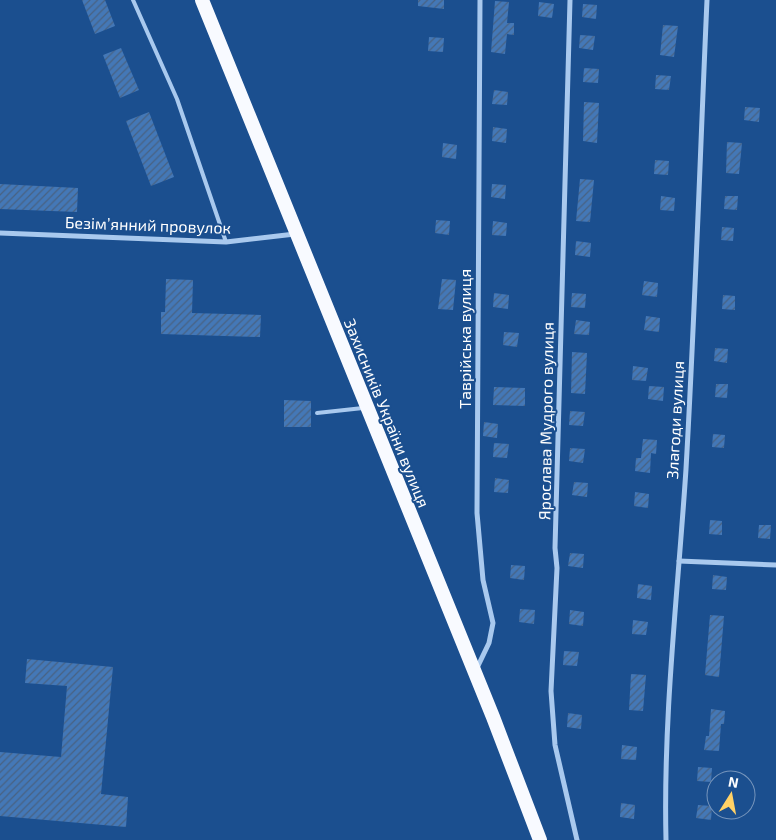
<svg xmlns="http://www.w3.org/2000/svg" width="776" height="840" font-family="'Exo 2',sans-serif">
  <defs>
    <pattern id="building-hatch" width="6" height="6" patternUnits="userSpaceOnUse" patternTransform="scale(1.25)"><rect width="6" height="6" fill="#4478b7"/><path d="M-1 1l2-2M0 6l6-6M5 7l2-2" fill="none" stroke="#486282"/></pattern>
  </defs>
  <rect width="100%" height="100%" fill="#1b4f8f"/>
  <g fill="url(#building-hatch)">
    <polygon points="82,0 105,0 115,26 95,34"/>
    <polygon points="418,0 444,0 444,9 418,6"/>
    <polygon points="495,1 509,2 507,23 514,23 514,35 507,34 505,54 491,52"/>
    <polygon points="539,2 554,4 552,18 538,16"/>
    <polygon points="583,4 597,5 596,19 582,17"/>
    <polygon points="663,25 678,26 674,57 660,55"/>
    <polygon points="580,35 595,36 593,50 579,48"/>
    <polygon points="429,37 444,38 443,52 428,51"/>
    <polygon points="121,48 139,90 120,98 103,55"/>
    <polygon points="584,68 599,69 598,83 583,82"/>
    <polygon points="656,75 671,76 669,90 655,89"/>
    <polygon points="494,90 508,92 507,105 492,104"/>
    <polygon points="584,102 599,103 597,143 583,141"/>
    <polygon points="745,107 760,108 759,122 744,120"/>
    <polygon points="149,112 174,177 151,186 126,121"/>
    <polygon points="493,127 507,129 506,143 492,141"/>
    <polygon points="727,142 742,143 739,174 726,173"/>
    <polygon points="443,143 457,145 456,159 442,157"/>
    <polygon points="655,160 669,161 668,175 654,174"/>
    <polygon points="580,179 594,180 590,222 576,221"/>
    <polygon points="0,184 78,188 77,212 0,209"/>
    <polygon points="492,184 506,185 505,199 491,197"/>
    <polygon points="661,196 675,198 674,211 660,210"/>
    <polygon points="725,196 738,196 737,210 724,209"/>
    <polygon points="436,220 450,221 449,235 435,233"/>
    <polygon points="493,221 507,223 506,236 492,235"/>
    <polygon points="722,227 734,228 733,241 721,240"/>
    <polygon points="576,241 591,243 590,257 575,255"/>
    <polygon points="166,279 193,280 192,313 261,315 260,337 161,334 161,312 165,312"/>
    <polygon points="442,279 456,280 453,310 438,309"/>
    <polygon points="644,281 658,283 657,297 642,295"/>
    <polygon points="494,293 509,295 508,309 493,307"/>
    <polygon points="572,293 586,294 585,308 571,307"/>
    <polygon points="723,295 735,296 735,310 722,309"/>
    <polygon points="646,316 660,318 659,332 644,330"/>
    <polygon points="576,320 590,322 589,335 574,334"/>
    <polygon points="504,332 519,333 517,347 503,345"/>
    <polygon points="715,348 728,349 727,363 714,361"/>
    <polygon points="572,352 587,353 585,394 571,393"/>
    <polygon points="633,366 648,368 646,381 632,380"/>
    <polygon points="716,384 728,384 727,398 715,397"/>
    <polygon points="649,386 664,387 663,401 648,399"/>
    <polygon points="494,387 525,388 525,406 493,405"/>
    <polygon points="284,400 311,401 311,427 284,427"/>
    <polygon points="570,411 585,412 583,426 569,425"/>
    <polygon points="484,422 498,424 497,438 483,436"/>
    <polygon points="713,434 725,435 724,448 712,447"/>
    <polygon points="643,439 657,440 656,454 651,453 650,473 635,471 636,458 641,458"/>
    <polygon points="494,443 509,444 507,458 493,457"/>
    <polygon points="570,448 585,449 583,463 569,461"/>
    <polygon points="495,478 509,480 508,493 494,492"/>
    <polygon points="574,482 588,483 587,497 572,495"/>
    <polygon points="635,492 649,494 648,508 634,506"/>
    <polygon points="710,520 722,521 722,535 709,534"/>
    <polygon points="759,525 771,525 770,539 758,538"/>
    <polygon points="570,553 584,554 583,568 568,566"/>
    <polygon points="511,565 525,566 524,580 510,578"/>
    <polygon points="713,575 727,577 726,590 712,589"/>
    <polygon points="638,584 652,586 651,600 637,598"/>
    <polygon points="520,609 535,610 534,624 519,622"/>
    <polygon points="570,610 584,612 583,626 569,624"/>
    <polygon points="710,615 724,616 719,677 705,675"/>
    <polygon points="633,620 648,622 646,635 632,634"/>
    <polygon points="564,651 579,652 577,666 563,665"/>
    <polygon points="27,659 113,667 101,794 128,797 126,827 0,816 0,752 61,757 67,686 25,683"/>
    <polygon points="631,674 646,675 643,711 629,710"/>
    <polygon points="711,709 725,711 724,724 721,724 719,751 704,750 706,736 709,736"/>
    <polygon points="568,713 582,715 581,729 567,727"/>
    <polygon points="622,745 637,747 636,760 621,759"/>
    <polygon points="698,767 712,768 711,782 697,781"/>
    <polygon points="621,803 635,805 634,819 620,817"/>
    <polygon points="698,805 712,806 711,820 696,818"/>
  </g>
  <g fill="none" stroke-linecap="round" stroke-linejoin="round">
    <g stroke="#a9c9ee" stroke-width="4">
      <polyline points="133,0 177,99 226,242"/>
      <polyline points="317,413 363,408"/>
    </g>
    <g stroke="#a9c9ee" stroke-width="5">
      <polyline points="570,0 555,548 557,568 551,691 555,745 577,840"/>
      <polyline points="0,233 226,242 295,234"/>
      <polyline points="679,561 776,565"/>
      <polyline points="476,670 489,643 493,623 483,580 477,513 480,0"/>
      <path d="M666,840C663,716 678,592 686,469C695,313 700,156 707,0"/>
    </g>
    <polyline stroke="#f8faff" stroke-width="14" points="202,0 493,717 540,840"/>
  </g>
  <g text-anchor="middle" stroke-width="4" stroke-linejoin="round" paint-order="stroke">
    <g font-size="16" fill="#fff" stroke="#1b4f8f">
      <text transform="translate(148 225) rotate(2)" y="6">Безімʼянний провулок</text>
      <text transform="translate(465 339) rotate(-90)" y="6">Таврійська вулиця</text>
      <text transform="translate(387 413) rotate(68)" y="6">Захисників України вулиця</text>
      <text transform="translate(675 420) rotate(-87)" y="6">Злагоди вулиця</text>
      <text transform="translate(546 421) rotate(-89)" y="6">Ярослава Мудрого вулиця</text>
    </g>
  </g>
  <g transform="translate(731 795) rotate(11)"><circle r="24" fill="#1b4f8f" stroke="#7695bc"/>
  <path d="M0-4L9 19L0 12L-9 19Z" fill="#ffd166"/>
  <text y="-8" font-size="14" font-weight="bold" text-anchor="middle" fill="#ffffff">N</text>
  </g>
</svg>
